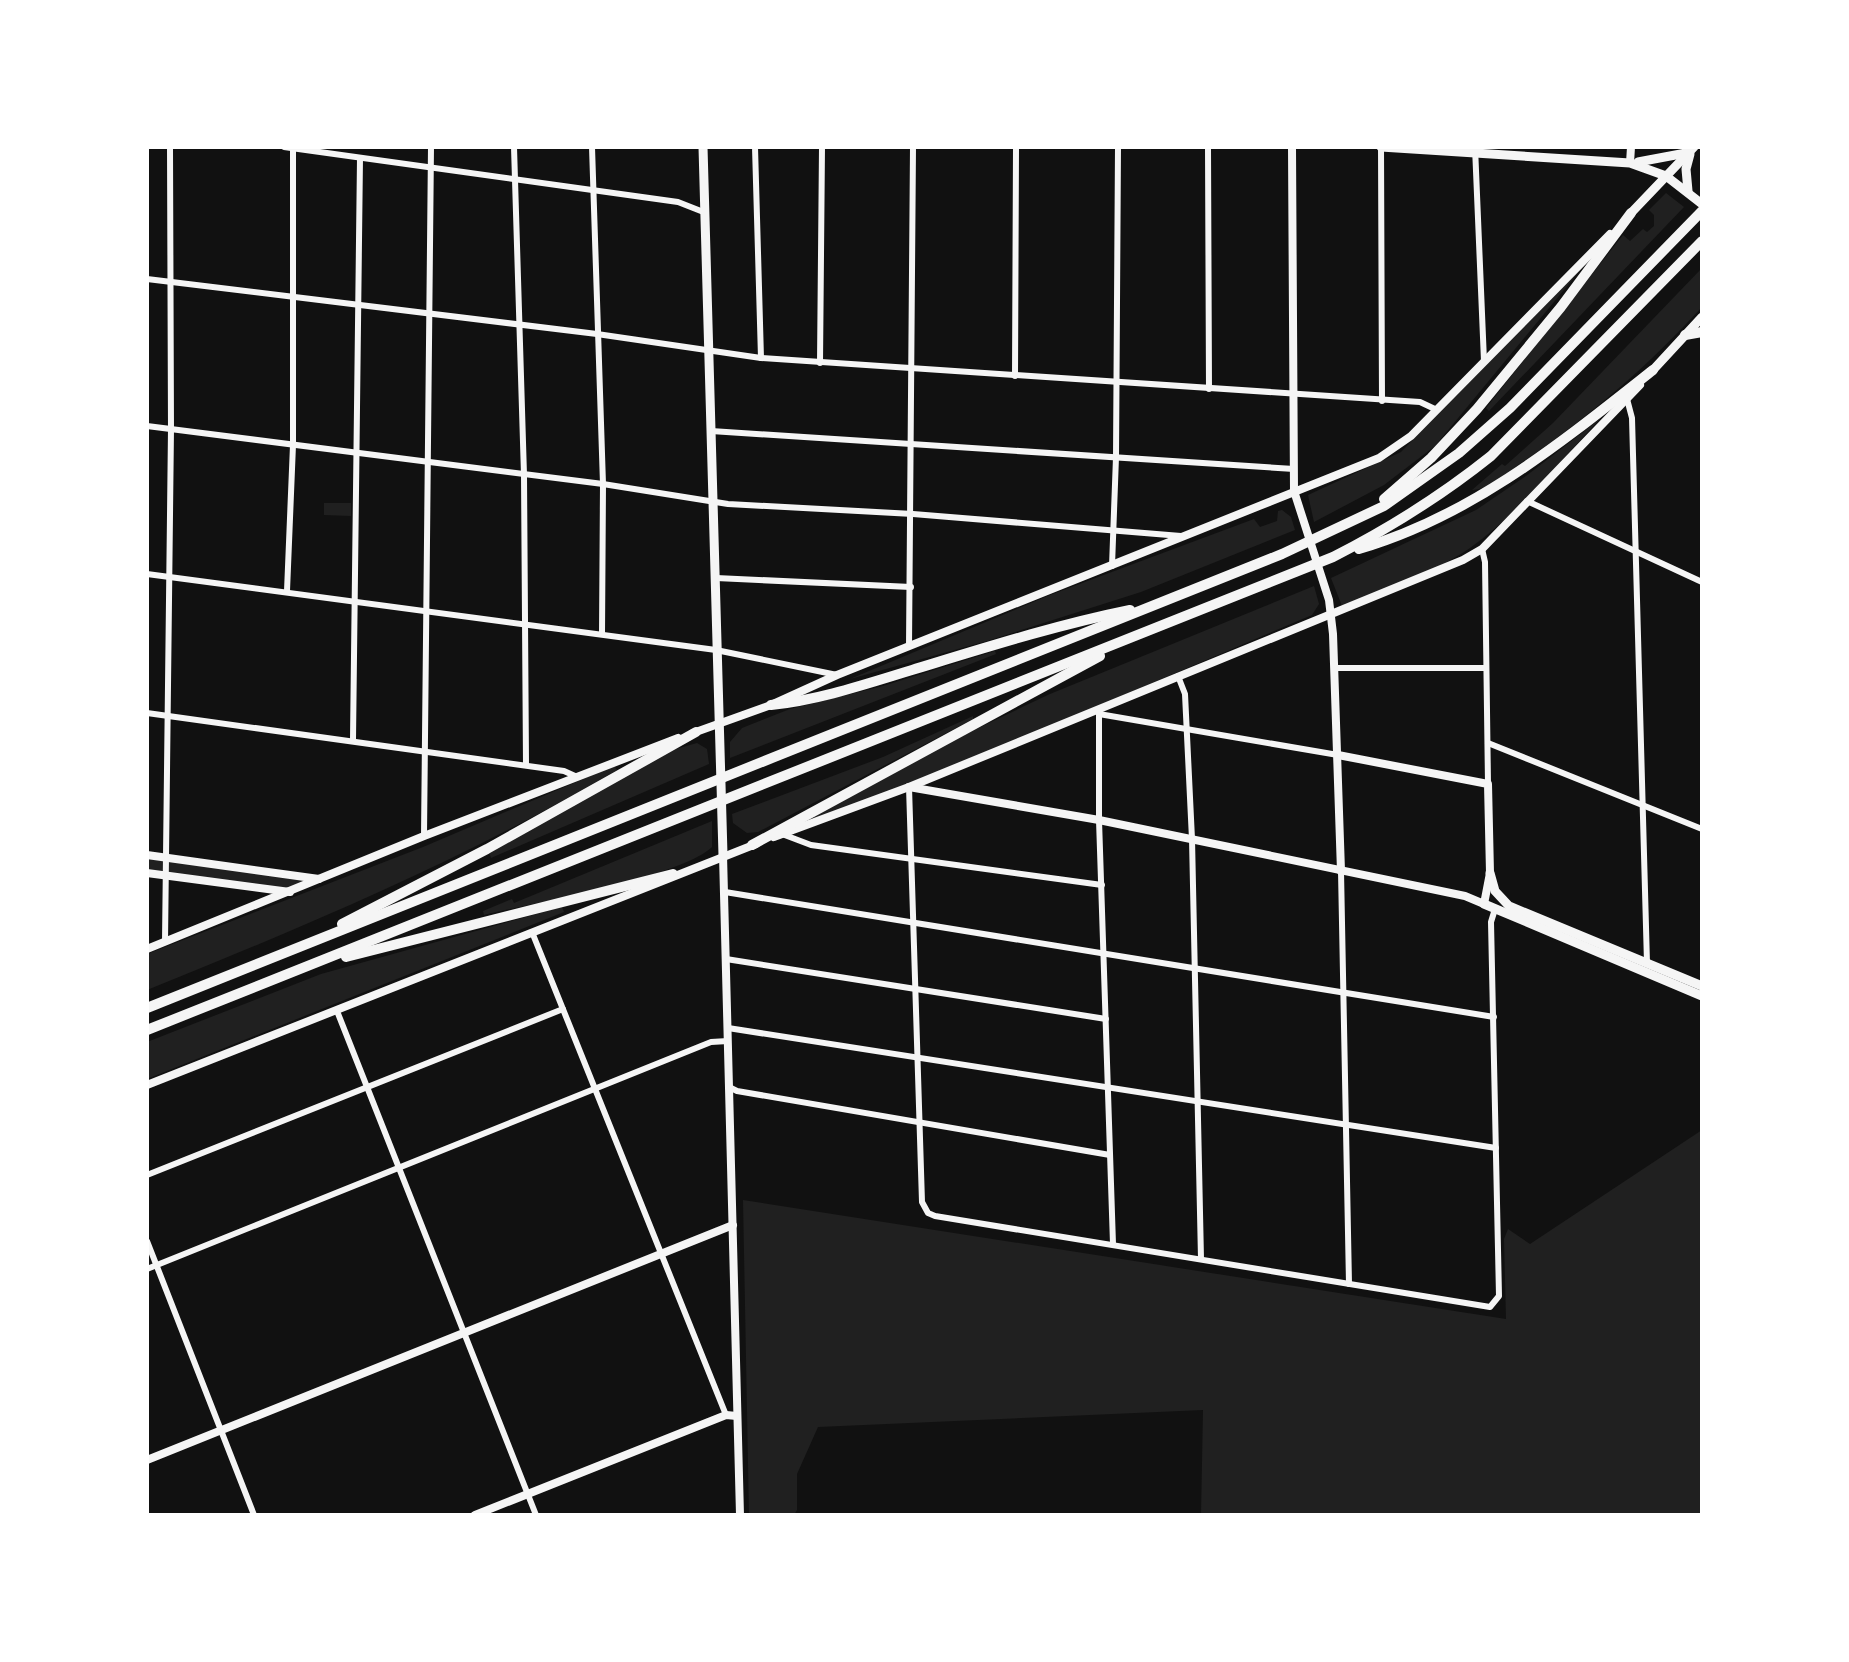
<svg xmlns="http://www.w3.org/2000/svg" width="1849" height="1662" font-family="Inter,sans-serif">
  <rect width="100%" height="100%" fill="#111"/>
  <g fill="#202020">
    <polygon points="1666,193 1684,207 1489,411 1486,408 1623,235 1630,241 1643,229 1647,232 1654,226 1654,215 1649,210"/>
    <polygon points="1587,262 1435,446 1384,485 1314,522 1308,495 1401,452"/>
    <path d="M1702,268V307C1646,368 1587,419 1518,465C1505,474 1487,490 1472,490L1502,464L1505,466L1553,423Z"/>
    <path d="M1600,419C1560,461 1517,515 1470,548C1432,574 1385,589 1342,606L1331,578L1476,510L1526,476Z"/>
    <polygon points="324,503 351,503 351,516 324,515"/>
    <polygon points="1282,510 1291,517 1295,530 1141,592 987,641 850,679 1050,595 1254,519 1260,527 1277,521 1278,511"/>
    <polygon points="1314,586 1319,604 1312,615 907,787 814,819 814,815 940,746 1050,694"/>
    <polygon points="995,651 996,654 730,758 730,742 742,728 790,709 883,686"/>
    <polygon points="973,716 973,719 758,832 747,833 733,823 732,814 883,757"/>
    <polygon points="697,743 707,749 709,764 491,858 489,852 672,750"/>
    <path d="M614,766L617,770C467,858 308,925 147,990V954L423,847Z"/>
    <path d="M712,821V847C681,877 533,903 484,915L483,911L512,899L514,903Z"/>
    <polygon points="147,855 322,880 290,892 147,873"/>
    <polygon points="562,907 564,912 147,1079 147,1042 321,974"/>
    <polygon points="1702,1130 1702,1515 1201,1515 1203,1410 818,1427 797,1474 797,1510 794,1515 749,1515 743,1200 1506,1319 1504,1239 1508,1229 1530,1244"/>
  </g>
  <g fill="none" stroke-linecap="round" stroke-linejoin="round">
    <g stroke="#f5f5f5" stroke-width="6">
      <polyline points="284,147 678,202 706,213"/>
      <polyline points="514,147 524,475 526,765"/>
      <polyline points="592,147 603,484 602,634"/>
      <polyline points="755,147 761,358"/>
      <polyline points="1208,147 1209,389"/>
      <polyline points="1381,147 1382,401"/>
      <polyline points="1475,147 1484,361"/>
      <polyline points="147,279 597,334 761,358 1420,402 1437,410"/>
      <polyline points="820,363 822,147"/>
      <polyline points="1015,376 1016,147"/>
      <polyline points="1627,399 1632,418 1647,963"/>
      <polyline points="147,426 603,484 728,504 913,514 1181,536"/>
      <polyline points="711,431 1294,469"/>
      <polyline points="1527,501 1702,582"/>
      <polyline points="1482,549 1485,562 1488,784"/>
      <polyline points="1112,566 1116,457 1118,147"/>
      <polyline points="147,574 716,650 837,675"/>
      <polyline points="716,578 911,587"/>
      <polyline points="287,591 293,445 293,148"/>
      <polyline points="909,646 913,147"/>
      <polyline points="1334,668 1486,668"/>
      <polyline points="1178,676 1185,694 1192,839 1201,1259"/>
      <polyline points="147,713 564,771 575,776"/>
      <polyline points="1099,714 1338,755"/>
      <polyline points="1099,715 1099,820 1113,1244"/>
      <polyline points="353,740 360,158"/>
      <polyline points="1488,743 1702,829"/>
      <polyline points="909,787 922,1202 928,1213 935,1216 1490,1307 1499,1296 1491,922 1495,909"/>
      <polyline points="782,834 811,845 1102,885"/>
      <polyline points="424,836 431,147"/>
      <polyline points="1341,871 1349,1284"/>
      <polyline points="725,892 1494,1017"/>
      <polyline points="532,932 726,1415"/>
      <polyline points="165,942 171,429 170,147"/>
      <polyline points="726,959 1106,1019"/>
      <polyline points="337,1011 536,1515"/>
      <polyline points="728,1028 1496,1148"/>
      <polyline points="729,1087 737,1091 1110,1155"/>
      <polyline points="147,1175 563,1009"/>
      <polyline points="147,1241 254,1515"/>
      <polyline points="147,1269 711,1042 728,1041"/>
    </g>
    <g stroke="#f5f5f5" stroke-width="8">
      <polyline points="1292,147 1294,491 1329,600 1333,634 1341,871"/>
      <polyline points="1630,163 1631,147"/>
      <polyline points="693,733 771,705 837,675 1379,458 1411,436 1610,234"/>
      <polyline points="909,787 1099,820 1465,896 1484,904 1490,873 1488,784 1338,755"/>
      <polyline points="774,837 909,787 1463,560 1482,549 1640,385"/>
      <polyline points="147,855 319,879"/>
      <polyline points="723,855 740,1515"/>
      <polyline points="147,873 290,892"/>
      <polyline points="147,949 424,836 678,738"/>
      <polyline points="147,1085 756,844"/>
      <polyline points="147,1460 733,1225"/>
      <polyline points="475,1515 726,1415 737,1416"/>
    </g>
    <g stroke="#f5f5f5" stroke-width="9">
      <polyline points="703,147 723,855"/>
      <polyline points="1381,147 1630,163 1666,176 1702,204"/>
      <polyline points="1638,162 1686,153"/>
      <polyline points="1688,191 1686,169 1690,154"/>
      <polyline points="1631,213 1694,147"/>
      <polyline points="1653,370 1702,317"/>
      <polyline points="1490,873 1495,891 1509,906 1702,986"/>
      <polyline points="1484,904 1702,996"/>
    </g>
    <polyline stroke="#f5f5f5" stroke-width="10" points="1685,335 1702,332"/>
    <g stroke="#f5f5f5" stroke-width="10">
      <polyline points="1384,499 1431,458 1477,409 1561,307 1631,213"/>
      <path d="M1359,549C1472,516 1562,442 1653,370"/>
      <path d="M771,705C819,700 866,684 912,670C984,648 1056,625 1130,610"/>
      <polyline points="752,845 1100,656"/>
      <polyline points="342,924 487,849 696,732"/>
      <polyline points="346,957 673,874"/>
      <polyline points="147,1008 1282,554 1384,506 1459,453 1510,408 1702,211"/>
      <path d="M147,1030L1333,557C1390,528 1441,496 1491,456L1702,241"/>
    </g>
  </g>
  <rect width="1849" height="1662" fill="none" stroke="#ffffff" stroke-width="298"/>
</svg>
